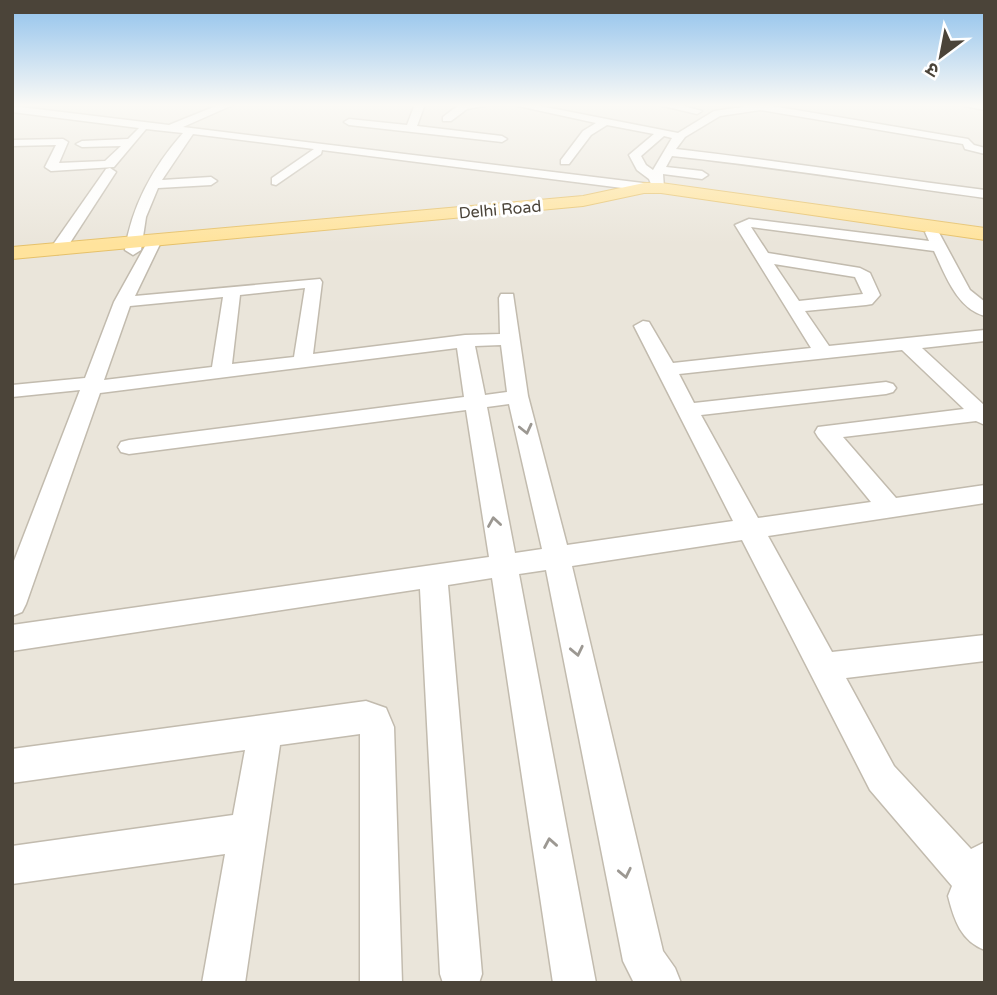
<svg xmlns="http://www.w3.org/2000/svg" width="997" height="995" font-family="'Varela Round','Noto Sans Devanagari',sans-serif">
  <rect width="100%" height="100%" fill="#f6f3ec"/>
  <rect fill="#eae5da" x="12" y="104" width="973" height="879"/>
  <g fill="none" stroke-linecap="round" stroke-linejoin="round">
    <defs>
      <g id="minor">
        <path d="M221,104H235L183,127L651,184L649,179L637,170L629,155L654,134L607,125L591,135L569,164H561V160L583,131L596,123L509,104H530L678,133L714,111L743,107L736,104H760L968,139L974,145L985,148V154L965,149L963,144L760,110L720,116L685,137L676,149C779,161 882,177 985,190V198C880,184 777,167 672,156L666,167L702,171L708,175L702,179L663,174L664,188L654,192L322,150L321,154L276,185L272,184V178L314,149L193,134L162,180L211,177L217,181L211,185L158,188L146,217L141,250L133,255L125,250C132,205 153,167 183,133L146,129L114,167L51,171L45,167L56,145L12,146V140L63,139L68,142L59,163L105,161L121,146L82,147L76,144L82,141L128,139L139,128L12,112V106L169,125ZM664,136L672,138L653,170L646,165L641,156Z"/>
        <polygon points="415,104 425,104 417,126 502,136 507,139 502,142 349,125 344,122 349,119 407,125"/>
        <polygon points="460,104 494,104 467,109 451,121 443,121 443,117"/>
        <polygon points="655,104 677,104 702,111 697,114"/>
        <polygon points="964,104 985,104 985,110 965,106"/>
        <polygon points="110,168 116,172 66,249 58,254 53,252 50,249 106,169"/>
        <path d="M749,219L929,241L925,232L932,228L937,229L970,290L985,302V316C957,309 945,274 934,251L751,227L768,253L860,268L870,273L880,295L872,304L866,305L805,311L829,346L985,330V341L922,348L985,406V425L976,421L843,437L896,498L985,485V503L768,536L832,652L985,635V661L846,678L894,766L971,849L985,842V950C961,941 954,920 948,896L952,886L870,790L742,540L572,566L663,951L675,968L681,983H634L623,961L546,570L519,574L596,983H553L492,578L448,585L482,974L479,983H443L440,974L420,589L12,651V625L489,557L466,410L129,454L121,452L118,447L121,442L129,440L464,397L457,348L100,393L26,604L22,612L12,616V566L80,390L12,397V385L85,378L114,302L149,239H159L161,242L135,296L320,279L322,282L313,354L465,335L500,334L499,298L501,294H513L528,396L567,545L733,521L634,326L643,321L649,322L673,363L811,348L735,225ZM774,264L855,277L863,294L799,301ZM305,288L294,357L232,364L240,295ZM223,297L212,367L104,380L130,306ZM501,345L507,392L485,395L475,346ZM902,350L964,409L818,427L815,432L818,437L871,502L758,518L701,415L886,394L893,392L896,388L893,384L886,382L694,403L679,374ZM509,404L542,549L515,553L487,407Z"/>
        <polygon points="366,701 386,708 394,727 402,983 360,983 360,734 280,745 245,983 202,983 225,854 12,884 12,846 233,815 245,750 12,783 12,749"/>
      </g>
      <polygon id="major" points="644,183 661,183 985,228 985,240 661,193 644,193 583,206 12,259 12,247 583,196"/>
    </defs>
    <use href="#minor" stroke="#c2bbae" stroke-width="3"/>
    <use href="#major" stroke="#e6c16a" stroke-width="2"/>
    <use href="#minor" fill="#fff" fill-rule="evenodd"/>
    <use href="#major" fill="#ffe39c" fill-rule="evenodd"/>
  </g>
  <defs><path id="oneway-chevron" d="M-2-3.5L2.5 0L-2 3.5" fill="none" stroke-width="1.6" stroke-linecap="round" stroke-linejoin="round" transform="scale(1.75)"/></defs>
  <g stroke="#9c9892">
    <use href="#oneway-chevron" transform="translate(526 429) rotate(77)"/>
    <use href="#oneway-chevron" transform="translate(494 522) rotate(-99)"/>
    <use href="#oneway-chevron" transform="translate(577 651) rotate(78)"/>
    <use href="#oneway-chevron" transform="translate(550 843) rotate(-100)"/>
    <use href="#oneway-chevron" transform="translate(625 873) rotate(78)"/>
  </g>
  <linearGradient id="sky" x2="0" y2="1"><stop stop-color="#8fc1ec"/><stop offset="0.43" stop-color="#fbfaf6"/><stop offset="1" stop-color="#fbfaf6" stop-opacity="0"/></linearGradient>
  <rect width="997" height="244" fill="url(#sky)"/>
  <g text-anchor="middle" stroke-width="6" stroke-linejoin="round" paint-order="stroke">
    <g font-size="16" fill="#4b4439" stroke="#fff">
      <text transform="translate(500 209) rotate(-5)" y="6">Delhi Road</text>
    </g>
  </g>
  <rect width="997" height="995" fill="none" stroke="#4b4439" stroke-width="28"/>
  <g transform="translate(941 56) rotate(212)" stroke="#ffffff" stroke-width="5" paint-order="stroke">
  <path d="M0-5L12 26L0 18L-12 26Z" fill="#4b4439"/>
  <text y="-10" font-size="19" font-weight="bold" text-anchor="middle" fill="#4b4439">उ</text>
  </g>
</svg>
